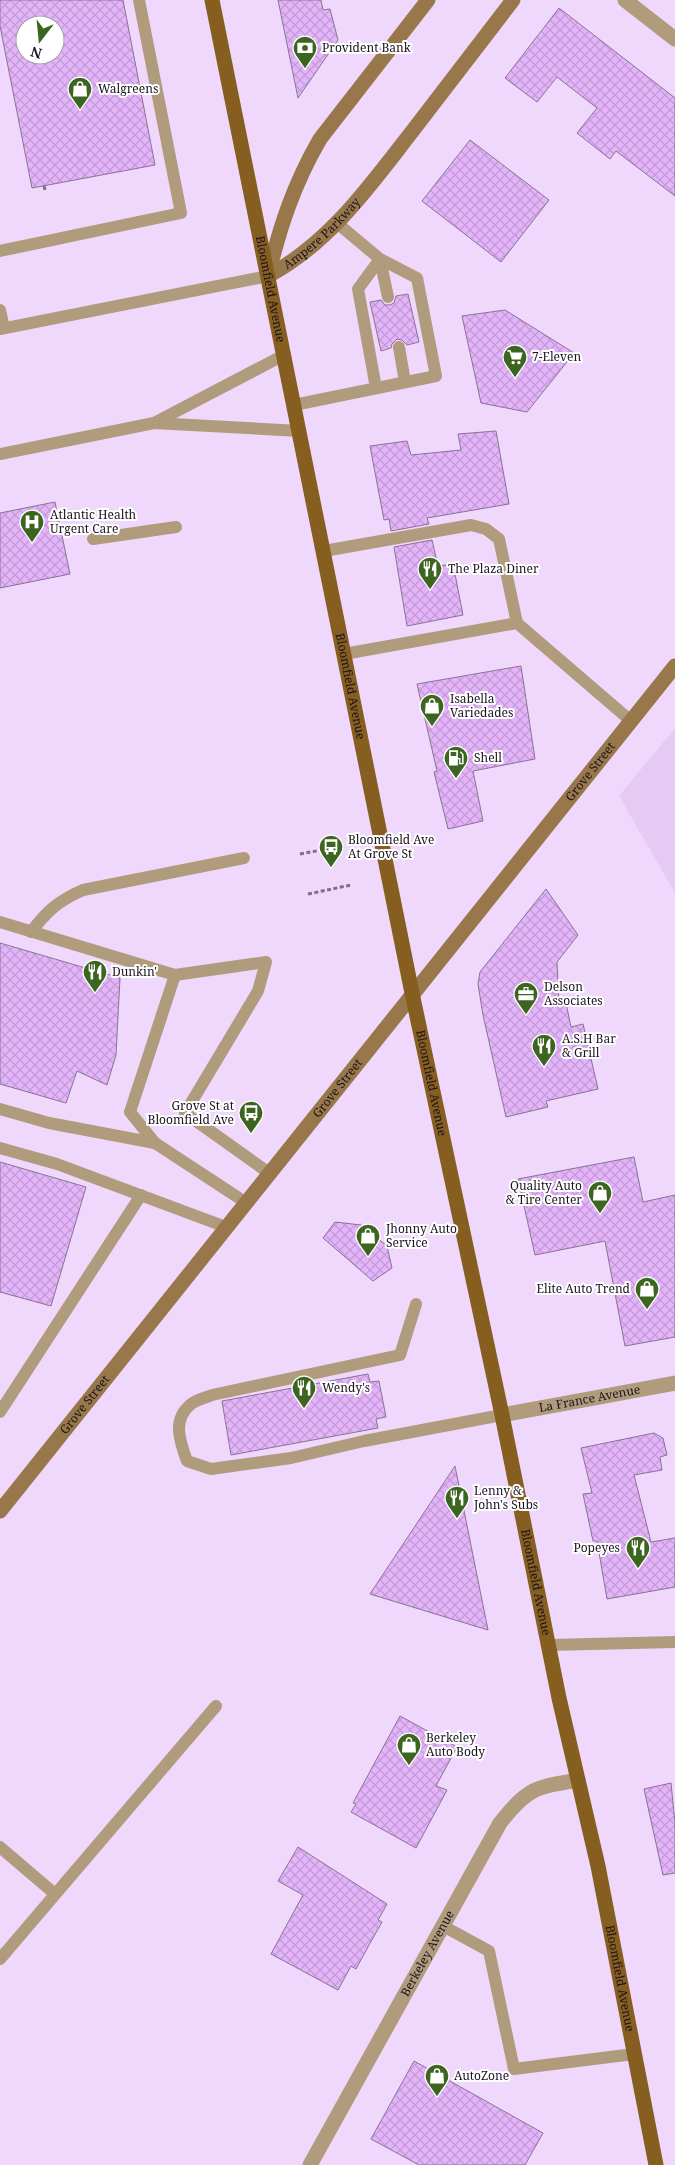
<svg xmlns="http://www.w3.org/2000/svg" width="675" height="2165" font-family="'Noto Serif',serif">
  <defs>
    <pattern id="building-cross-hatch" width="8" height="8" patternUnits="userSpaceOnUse" patternTransform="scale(1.25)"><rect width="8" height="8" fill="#e3b4fa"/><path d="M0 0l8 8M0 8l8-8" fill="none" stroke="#c29ad6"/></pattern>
  </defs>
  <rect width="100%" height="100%" fill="#f0d8fc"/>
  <polygon fill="#e6caf4" points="675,728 675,893 619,796"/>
  <g fill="url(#building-cross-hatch)" stroke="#897393" fill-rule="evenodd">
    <path d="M0,0H123L155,165L32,188L0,26ZM25,25H55V55H25Z"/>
    <polygon points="278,0 321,0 323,10 330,9 338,40 298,98"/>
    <polygon points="559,8 675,98 675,196 616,151 610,159 577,133 597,108 557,77 537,102 505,78"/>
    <polygon points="470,140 549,200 501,262 422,201"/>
    <polygon points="408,294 419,342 407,345 402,340 397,339 392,344 391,348 381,351 370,302 381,300 385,305 390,305 394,303 396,296"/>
    <polygon points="505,310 574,353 527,412 481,403 462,316"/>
    <polygon points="496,431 509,504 427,518 429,524 391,531 389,519 384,520 370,446 407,441 411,455 461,450 458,434"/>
    <polygon points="55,502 70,574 0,588 0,513"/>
    <polygon points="432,540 438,566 453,564 463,615 407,626 394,547"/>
    <polygon points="521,666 535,759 473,771 483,821 448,829 434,772 437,771 417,684"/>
    <polygon points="546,889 578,935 557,962 559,1005 566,1003 571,1027 583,1024 598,1089 546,1101 548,1107 506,1117 483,1015 478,984 480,972"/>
    <polygon points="0,943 120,978 116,1055 107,1085 77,1071 66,1103 0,1084"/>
    <polygon points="634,1157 643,1202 675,1195 675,1337 625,1346 605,1241 535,1255 518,1179"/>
    <polygon points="0,1162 86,1187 51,1306 0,1292"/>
    <polygon points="335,1222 361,1225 387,1246 392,1268 373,1281 323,1238"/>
    <polygon points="368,1374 370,1382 379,1381 386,1417 376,1419 378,1428 231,1455 222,1401"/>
    <polygon points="654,1433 663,1438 667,1455 660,1457 662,1470 634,1475 651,1542 675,1538 675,1587 607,1599 597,1541 593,1541 583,1494 592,1493 581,1448"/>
    <polygon points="455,1466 488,1630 370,1594"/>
    <polygon points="400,1716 457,1747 436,1786 447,1790 416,1848 351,1812 356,1804 353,1803"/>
    <polygon points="671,1783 675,1823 675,1873 663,1875 644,1789"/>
    <polygon points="298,1847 387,1904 378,1920 382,1922 369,1945 356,1969 351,1966 338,1990 271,1954 303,1895 278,1881"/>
    <polygon points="414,2061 543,2133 525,2165 419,2165 371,2139"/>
  </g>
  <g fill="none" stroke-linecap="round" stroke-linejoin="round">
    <g stroke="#7e6e85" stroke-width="3" stroke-dasharray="4 2.5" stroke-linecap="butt">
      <polyline points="44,186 45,190"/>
      <polyline points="300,854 343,846"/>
      <polyline points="308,894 351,885"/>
    </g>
    <g stroke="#b19b7d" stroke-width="12">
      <polyline points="0,251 181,213 139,0"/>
      <polyline points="380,259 388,297"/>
      <polyline points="0,310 4,328"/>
      <polyline points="0,329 268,276"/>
      <polyline points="399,347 405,382"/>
      <polyline points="376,388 358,289 380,259"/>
      <polyline points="294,405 436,376 417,278 380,259 337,223"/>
      <polyline points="154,423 284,355"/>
      <polyline points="0,454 154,423 300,431"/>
      <polyline points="93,539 176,527"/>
      <polyline points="324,551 471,525 486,529 499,539 517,623"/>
      <polyline points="344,654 517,623 631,721"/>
      <polyline points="0,922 175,975 266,962 258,991 185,1113 269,1173"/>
      <path d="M31,932C47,911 58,901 83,890L244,858"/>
      <polyline points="175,975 130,1112 155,1143 245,1202"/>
      <polyline points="0,1109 49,1123 155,1143"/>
      <polyline points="0,1148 57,1164 226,1227"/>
      <path d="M416,1304L400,1355L212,1395C205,1398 195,1400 190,1405C172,1420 180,1442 187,1461L211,1469L291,1458L364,1441L502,1415"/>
      <polyline points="0,1412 141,1195"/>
      <polyline points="549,1645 675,1642"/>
      <polyline points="0,1847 55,1894"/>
      <polyline points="443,1926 489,1951 514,2069 634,2054"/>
      <polyline points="0,1959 216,1706"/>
    </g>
    <g stroke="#b19b7d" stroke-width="15">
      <polyline points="625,0 675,39"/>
      <path id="s1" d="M502,1415L675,1383"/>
      <path id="s2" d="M310,2165L500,1823C527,1788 536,1787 578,1780"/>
    </g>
    <g stroke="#98784a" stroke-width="15">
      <path id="s3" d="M268,276C331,242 371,184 414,129C447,86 480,43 513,0"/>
      <path d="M268,276C280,226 294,184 320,139L428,0"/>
      <path id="s4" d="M0,1511L675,666"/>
    </g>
    <path stroke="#865e20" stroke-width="15" id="s5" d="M212,0L412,993L502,1415L559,1698L598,1866L656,2165"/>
  </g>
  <defs>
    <symbol id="bank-pin" viewBox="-11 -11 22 30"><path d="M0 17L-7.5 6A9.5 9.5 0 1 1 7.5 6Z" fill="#3c6520" stroke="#fff"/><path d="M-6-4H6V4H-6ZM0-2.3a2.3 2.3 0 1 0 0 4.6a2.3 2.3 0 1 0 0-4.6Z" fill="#fff"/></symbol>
    <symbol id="shop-pin" viewBox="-11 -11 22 30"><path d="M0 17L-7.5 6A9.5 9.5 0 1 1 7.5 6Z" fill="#3c6520" stroke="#fff"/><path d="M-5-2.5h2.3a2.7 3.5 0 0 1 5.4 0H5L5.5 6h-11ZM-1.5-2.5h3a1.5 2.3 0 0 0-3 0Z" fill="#fff"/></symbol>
    <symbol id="supermarket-pin" viewBox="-11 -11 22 30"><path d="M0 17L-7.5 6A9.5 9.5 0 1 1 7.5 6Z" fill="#3c6520" stroke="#fff"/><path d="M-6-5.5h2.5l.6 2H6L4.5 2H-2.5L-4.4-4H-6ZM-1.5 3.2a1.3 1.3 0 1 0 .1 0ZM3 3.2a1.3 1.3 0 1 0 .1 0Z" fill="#fff"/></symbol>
    <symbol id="hospital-pin" viewBox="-11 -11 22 30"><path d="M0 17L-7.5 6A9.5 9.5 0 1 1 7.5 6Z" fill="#3c6520" stroke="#fff"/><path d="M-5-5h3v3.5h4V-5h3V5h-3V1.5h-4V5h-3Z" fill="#fff"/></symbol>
    <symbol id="restaurant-pin" viewBox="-11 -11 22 30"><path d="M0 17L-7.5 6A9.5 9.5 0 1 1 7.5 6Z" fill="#3c6520" stroke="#fff"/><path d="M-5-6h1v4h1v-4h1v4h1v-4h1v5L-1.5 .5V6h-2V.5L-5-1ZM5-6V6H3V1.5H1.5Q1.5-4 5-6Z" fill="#fff"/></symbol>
    <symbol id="fuel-pin" viewBox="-11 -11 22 30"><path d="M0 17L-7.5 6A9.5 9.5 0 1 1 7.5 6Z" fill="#3c6520" stroke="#fff"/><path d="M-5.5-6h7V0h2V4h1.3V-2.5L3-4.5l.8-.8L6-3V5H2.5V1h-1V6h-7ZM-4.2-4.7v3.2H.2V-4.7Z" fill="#fff"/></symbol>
    <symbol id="bus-pin" viewBox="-11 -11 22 30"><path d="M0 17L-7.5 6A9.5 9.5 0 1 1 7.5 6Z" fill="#3c6520" stroke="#fff"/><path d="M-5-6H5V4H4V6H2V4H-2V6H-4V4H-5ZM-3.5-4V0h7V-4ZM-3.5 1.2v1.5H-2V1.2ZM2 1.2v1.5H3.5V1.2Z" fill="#fff"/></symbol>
    <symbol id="office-pin" viewBox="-11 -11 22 30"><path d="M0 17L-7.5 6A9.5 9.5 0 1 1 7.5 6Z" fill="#3c6520" stroke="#fff"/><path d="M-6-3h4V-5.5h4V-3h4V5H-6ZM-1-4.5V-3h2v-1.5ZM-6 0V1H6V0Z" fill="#fff"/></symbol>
  </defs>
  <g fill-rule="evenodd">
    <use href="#bank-pin" x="291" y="34" width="28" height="38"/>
    <use href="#shop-pin" x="66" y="75" width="28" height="38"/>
    <use href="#supermarket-pin" x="501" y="343" width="28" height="38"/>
    <use href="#hospital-pin" x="18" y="508" width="28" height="38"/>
    <use href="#restaurant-pin" x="416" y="555" width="28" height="38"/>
    <use href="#shop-pin" x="418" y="692" width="28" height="38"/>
    <use href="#fuel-pin" x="442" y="744" width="28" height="38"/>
    <use href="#bus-pin" x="317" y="833" width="28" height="38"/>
    <use href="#restaurant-pin" x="81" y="958" width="28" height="38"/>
    <use href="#office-pin" x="512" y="980" width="28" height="38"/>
    <use href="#restaurant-pin" x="530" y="1032" width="28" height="38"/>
    <use href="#bus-pin" x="237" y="1099" width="28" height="38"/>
    <use href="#shop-pin" x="586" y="1179" width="28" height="38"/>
    <use href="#shop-pin" x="354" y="1222" width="28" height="38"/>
    <use href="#shop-pin" x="633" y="1275" width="28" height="38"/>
    <use href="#restaurant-pin" x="290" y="1374" width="28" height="38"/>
    <use href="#restaurant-pin" x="443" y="1484" width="28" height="38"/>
    <use href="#restaurant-pin" x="624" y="1534" width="28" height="38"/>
    <use href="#shop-pin" x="395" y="1731" width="28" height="38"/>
    <use href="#shop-pin" x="423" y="2062" width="28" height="38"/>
  </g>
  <g text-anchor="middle" stroke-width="4" stroke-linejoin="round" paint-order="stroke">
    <g font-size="12" fill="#1b131f" stroke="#fff" text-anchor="start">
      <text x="322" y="52">Provident Bank</text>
      <text x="98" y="93">Walgreens</text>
      <text x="532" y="361">7-Eleven</text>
      <text x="50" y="519">Atlantic Health<tspan x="50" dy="14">Urgent Care</tspan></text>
      <text x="448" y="573">The Plaza Diner</text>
      <text x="450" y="703">Isabella<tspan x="450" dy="14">Variedades</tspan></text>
      <text x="474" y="762">Shell</text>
      <text x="348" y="844">Bloomfield Ave<tspan x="348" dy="14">At Grove St</tspan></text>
      <text x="112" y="976">Dunkin'</text>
      <text x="544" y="991">Delson<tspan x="544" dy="14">Associates</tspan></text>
      <text x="562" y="1043">A.S.H Bar<tspan x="562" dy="14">&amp; Grill</tspan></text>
      <text x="234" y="1110" text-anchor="end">Grove St at<tspan x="234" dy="14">Bloomfield Ave</tspan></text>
      <text x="582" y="1190" text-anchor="end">Quality Auto<tspan x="582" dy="14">&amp; Tire Center</tspan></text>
      <text x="386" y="1233">Jhonny Auto<tspan x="386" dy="14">Service</tspan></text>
      <text x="630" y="1293" text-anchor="end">Elite Auto Trend</text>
      <text x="322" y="1392">Wendy's</text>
      <text x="474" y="1495">Lenny &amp;<tspan x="474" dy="14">John's Subs</tspan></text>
      <text x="620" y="1552" text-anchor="end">Popeyes</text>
      <text x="426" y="1742">Berkeley<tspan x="426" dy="14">Auto Body</tspan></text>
      <text x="454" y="2080">AutoZone</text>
    </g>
    <g font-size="12" fill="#1b131f" stroke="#fff">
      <text dy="4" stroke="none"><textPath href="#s3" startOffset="69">Ampere Parkway</textPath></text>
      <text dy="4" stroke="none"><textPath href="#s5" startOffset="295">Bloomfield Avenue</textPath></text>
      <text dy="4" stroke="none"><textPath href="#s5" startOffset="700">Bloomfield Avenue</textPath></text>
      <text dy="4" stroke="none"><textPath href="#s4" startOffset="946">Grove Street</textPath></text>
      <text dy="4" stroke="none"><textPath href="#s5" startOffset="1105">Bloomfield Avenue</textPath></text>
      <text dy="4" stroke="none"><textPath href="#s4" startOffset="541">Grove Street</textPath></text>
      <text dy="4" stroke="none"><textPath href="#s1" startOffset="89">La France Avenue</textPath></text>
      <text dy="4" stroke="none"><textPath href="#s4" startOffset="136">Grove Street</textPath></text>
      <text dy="4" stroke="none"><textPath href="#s5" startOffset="1615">Bloomfield Avenue</textPath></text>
      <text dy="4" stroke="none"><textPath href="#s2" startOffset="242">Berkeley Avenue</textPath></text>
      <text dy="4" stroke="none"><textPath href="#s5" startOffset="2020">Bloomfield Avenue</textPath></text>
    </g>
  </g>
  <g transform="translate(40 40) rotate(196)"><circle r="24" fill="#ffffff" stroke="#a4a1a5"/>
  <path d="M0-4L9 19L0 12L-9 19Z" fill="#3c6520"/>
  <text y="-8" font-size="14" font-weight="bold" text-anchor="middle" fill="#1b131f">N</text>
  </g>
</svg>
